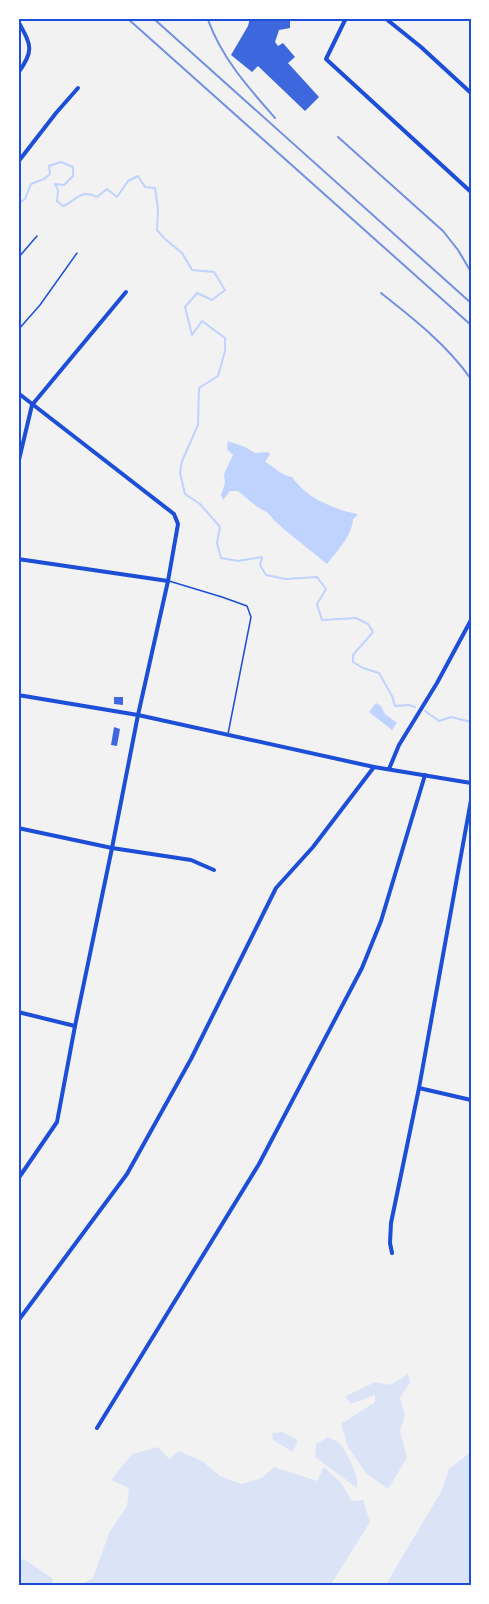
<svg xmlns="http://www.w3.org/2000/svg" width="489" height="1604" font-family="'Exo 2',sans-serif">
  <rect width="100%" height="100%" fill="#f2f2f2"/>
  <g fill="#dbe4f7">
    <polygon points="408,1374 410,1382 400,1398 405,1415 400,1431 407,1458 388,1489 367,1474 348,1447 341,1424 375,1402 375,1395 350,1404 346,1396 375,1382 390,1385"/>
    <polygon points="282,1432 298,1440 293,1452 273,1440 272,1433"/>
    <path d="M328,1437C331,1439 335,1440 338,1442C346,1449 360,1478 357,1488L315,1457L316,1444Z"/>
    <polygon points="158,1447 169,1459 179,1451 202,1461 220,1476 242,1484 262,1478 274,1467 317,1481 324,1467 341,1483 352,1501 363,1500 370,1522 330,1586 79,1586 93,1578 109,1533 127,1506 129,1488 111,1480 132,1454"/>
    <polygon points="471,1452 471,1586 385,1586 441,1492 449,1469"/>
    <polygon points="24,1559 53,1579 51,1586 18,1586 18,1561"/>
  </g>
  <g fill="#bfd3fe">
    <path d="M228,441L245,447L255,453L268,452L270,454L265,462C274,466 281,476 292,477C307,497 322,503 344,511C350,513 353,512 358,515L353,519C352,536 337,551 327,564L286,531L274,520L268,513L256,506L238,491H230L223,500L221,495L225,483L224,474L233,455L227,449Z"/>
    <polygon points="376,703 381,706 385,714 397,723 392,730 369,712"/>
  </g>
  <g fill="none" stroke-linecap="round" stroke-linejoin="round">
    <g stroke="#bfd3fe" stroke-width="2">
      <path d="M18,204L25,199L31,184L44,179L50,174L49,166L61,162L73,167V176L64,185L55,184L58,190L57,201L63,206C76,201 81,188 97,197L107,189L117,197L128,181L138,176L145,187L155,188L158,209L157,230L165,239L182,253L192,270L214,272L225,290L212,300L197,293L185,307L192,335L202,321L225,338V351L218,376L199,388L198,425L182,461L180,473L185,494L200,504L220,527L217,543L221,558L238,561L262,557L260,565L266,575L286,579L317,577L326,589L317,604L322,620L356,618L368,624L373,632L353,655V662L363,668L379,673L392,696L395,706L409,705L415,707"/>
      <polyline points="425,711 439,721 451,717 471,722"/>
    </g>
  </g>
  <g fill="#3d67dc">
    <polygon points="250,18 290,18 290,28 279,30 275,42 278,46 283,43 295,57 288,63 319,97 305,111 258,66 252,72 231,55 248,26"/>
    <polygon points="114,697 123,697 123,705 114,704"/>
    <polygon points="114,727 120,729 117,746 111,745"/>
  </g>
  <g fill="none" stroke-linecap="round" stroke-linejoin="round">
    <g stroke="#1d4ed8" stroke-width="1.5">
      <polyline points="18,258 37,236"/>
      <polyline points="18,330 40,305 77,253"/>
      <polyline points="169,581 222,597 247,606 251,617 228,734"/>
    </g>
    <g stroke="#1d4ed8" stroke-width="4">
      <polyline points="346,18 326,59 471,192"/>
      <polyline points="385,18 421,47 471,93"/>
      <path d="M18,21C31,45 35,50 18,73"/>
      <polyline points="18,162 56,113 78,88"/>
      <polyline points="18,393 174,514 178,524 168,581 138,715 112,848 75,1026 57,1122 18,1179"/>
      <polyline points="18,464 32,405 126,292"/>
      <polyline points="18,559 168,581"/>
      <polyline points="18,695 138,715 374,767 471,783"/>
      <polyline points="389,769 399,745 437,683 471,620"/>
      <polyline points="18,828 112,848 191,860 214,870"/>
      <polyline points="18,1012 75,1026"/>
      <polyline points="419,1088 471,1100"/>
      <polyline points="392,1253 390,1243 391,1223 419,1088 471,800"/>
      <polyline points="18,1321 127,1174 191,1059 276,888 313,847 374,767"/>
      <polyline points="97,1428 259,1164 362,968 381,921 425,775"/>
    </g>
    <g stroke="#7290e2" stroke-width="2">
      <polyline points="127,18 471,325"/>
      <polyline points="153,18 471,303"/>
      <path d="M208,20C223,60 248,87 275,118"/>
      <polyline points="338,137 443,231 458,250 471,272"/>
      <path d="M381,293C414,319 447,345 471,379"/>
    </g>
  </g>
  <rect width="489" height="1604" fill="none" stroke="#ffffff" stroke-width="39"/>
  <rect x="20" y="20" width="450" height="1564" fill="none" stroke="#1d4ed8" stroke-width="2"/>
</svg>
